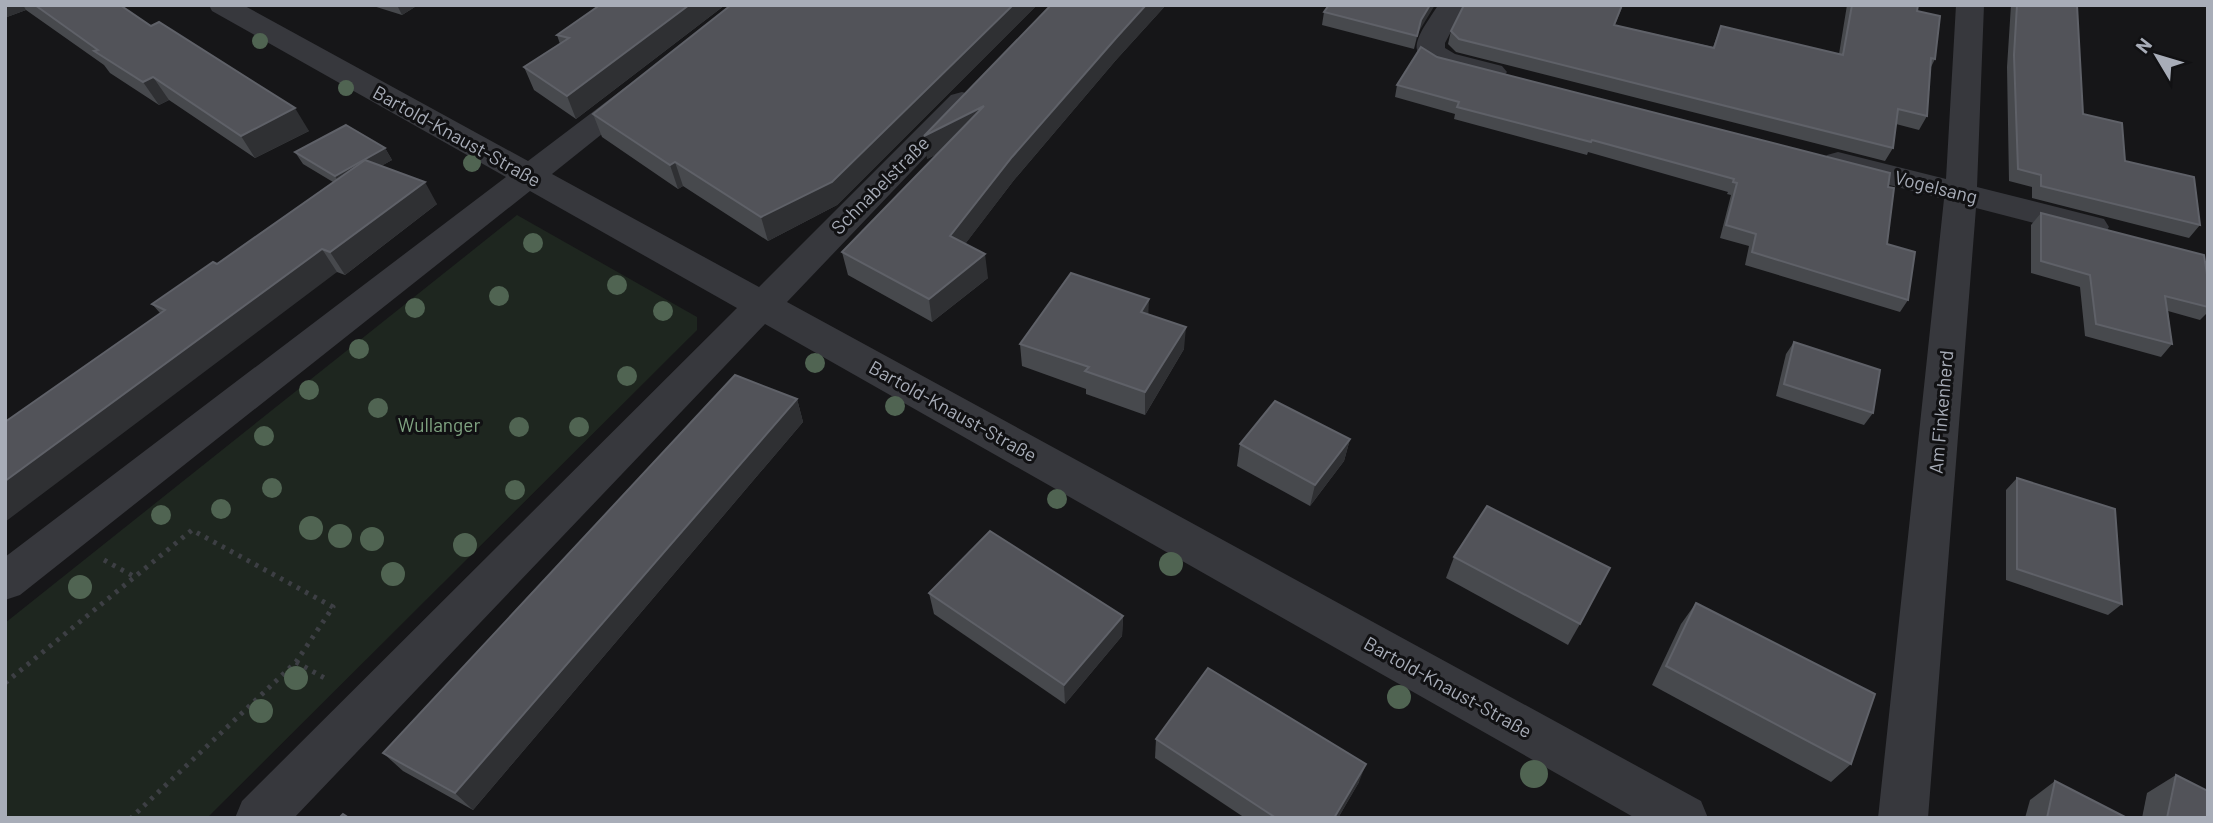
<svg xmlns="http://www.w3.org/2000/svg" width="2213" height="823" font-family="Barlow,sans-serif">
  <rect width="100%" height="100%" fill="#161618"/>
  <polygon fill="#1e261f" points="517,215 697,317 697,330 207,818 5,818 5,623"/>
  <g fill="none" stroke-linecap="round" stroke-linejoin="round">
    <g stroke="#3d3f44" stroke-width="5" stroke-dasharray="3.5 6" stroke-linecap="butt">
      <polyline points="104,560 135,577"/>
      <polyline points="296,662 328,680"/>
      <polyline points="5,683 192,530 333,607 296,662 131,818"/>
    </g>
    <g fill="#37383d" fill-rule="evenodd">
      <polygon points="209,5 243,5 528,161 627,86 637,83 647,86 652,92 647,98 552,174 759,287 951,95 962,92 973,95 977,101 973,107 787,302 1701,801 1708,818 1635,818 765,324 294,818 235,818 242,801 737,308 530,191 20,595 5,600 5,557 506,177 212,11"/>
      <path d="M1438,5H1465L1445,43V48L1455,54L1502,66L1507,72L1502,78C1487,82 1420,68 1417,50C1414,37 1432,16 1438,5Z"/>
      <polygon points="1956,5 1984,5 1977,187 2104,219 2109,227 2104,235 2092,238 1976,208 1928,818 1878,818 1944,199 1827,169 1822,162 1827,155 1838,152 1946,179"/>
    </g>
  </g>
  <g fill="#506452">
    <circle cx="260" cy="41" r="8"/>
    <circle cx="346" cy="88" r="8"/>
    <circle cx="472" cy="163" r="9"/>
    <circle cx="533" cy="243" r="10"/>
    <circle cx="617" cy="285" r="10"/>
    <circle cx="499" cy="296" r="10"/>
    <circle cx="415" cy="308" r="10"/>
    <circle cx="663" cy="311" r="10"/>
    <circle cx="359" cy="349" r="10"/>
    <circle cx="815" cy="363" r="10"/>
    <circle cx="627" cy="376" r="10"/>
    <circle cx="309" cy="390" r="10"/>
    <circle cx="895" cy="406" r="10"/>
    <circle cx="378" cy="408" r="10"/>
    <circle cx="519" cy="427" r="10"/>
    <circle cx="579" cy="427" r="10"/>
    <circle cx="264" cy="436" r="10"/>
    <circle cx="272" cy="488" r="10"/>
    <circle cx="515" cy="490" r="10"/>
    <circle cx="1057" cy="499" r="10"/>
    <circle cx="221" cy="509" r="10"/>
    <circle cx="161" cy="515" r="10"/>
    <circle cx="311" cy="528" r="12"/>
    <circle cx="340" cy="536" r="12"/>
    <circle cx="372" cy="539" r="12"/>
    <circle cx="465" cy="545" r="12"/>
    <circle cx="1171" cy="564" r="12"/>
    <circle cx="393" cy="574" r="12"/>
    <circle cx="80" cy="587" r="12"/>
    <circle cx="296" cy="678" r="12"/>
    <circle cx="1399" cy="697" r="12"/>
    <circle cx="261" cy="711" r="12"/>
    <circle cx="1534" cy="774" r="14"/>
  </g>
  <g fill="#47494d">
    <polygon points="5,5 120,5 309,131 255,158 169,100 159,105 110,73 104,65 26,10 7,17 5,16"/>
    <polygon points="370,5 418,5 402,15"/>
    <polygon points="600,5 725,5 576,119 534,90 524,67 560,44 557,35"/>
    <polygon points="731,5 1037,5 837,205 768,241 683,186 678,189 602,137 593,114"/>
    <polygon points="1051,5 1166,5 1116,60 1014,180 965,244 988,278 932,322 848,275 842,252 937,154 927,159"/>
    <polygon points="1623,5 1615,25 1713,47 1721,26 1839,54 1847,5 1918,5 1917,11 1935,59 1931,67 1927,116 1919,130 1896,124 1893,148 1885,161 1456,52 1448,44 1451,31"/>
    <polygon points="2011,5 2077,5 2083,114 2125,161 2200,225 2189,238 2032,198 2032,187 2009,181 2007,67"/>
    <polygon points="1324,12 1418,33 1414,49 1322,25"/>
    <polygon points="1437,57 1888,187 1887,244 1908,300 1900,312 1745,265 1749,246 1720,238 1731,195 1727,194 1728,192 1588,152 1587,155 1454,119 1455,114 1395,97 1397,85"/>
    <polygon points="385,148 392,160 381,166 437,204 345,275 337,272 160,313 152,304 217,264 333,182 303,164 295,152"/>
    <polygon points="2041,213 2208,281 2208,312 2200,320 2168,311 2172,344 2161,357 2085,336 2080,287 2031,273 2031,225"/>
    <polygon points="1148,314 1184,349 1145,415 1086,394 1086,389 1022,366 1020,344"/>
    <polygon points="1794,342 1873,413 1864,425 1776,396 1786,354"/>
    <polygon points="797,399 803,422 473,810 403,771 383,753"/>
    <polygon points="1350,439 1344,461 1310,506 1237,466 1240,444"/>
    <polygon points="2017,478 2122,604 2108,615 2006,580 2006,490"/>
    <polygon points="1454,557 1580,624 1568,645 1446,578"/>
    <polygon points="929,593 1123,616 1122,636 1065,704 934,614"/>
    <polygon points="1696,603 1851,764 1831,782 1652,685 1681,624"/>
    <polygon points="1156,739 1359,782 1338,818 1245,818 1155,758"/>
    <polygon points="2176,775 2208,818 2142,818 2147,793"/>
    <polygon points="2055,781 2127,818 2025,818 2030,800"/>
  </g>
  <g fill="#2f3033">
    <polygon points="5,5 23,5 26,10 7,17 5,15"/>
    <polygon points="397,5 418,5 402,15"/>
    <polygon points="689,5 725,5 576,119 567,96"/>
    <polygon points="1013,5 1037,5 837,205 768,241 761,217"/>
    <polygon points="1146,5 1166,5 1116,60 1014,180 953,260 950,236 1012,157 1117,37"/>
    <polygon points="1430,5 1435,5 1418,33 1414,49 1421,20"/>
    <polygon points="153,77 169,100 159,105 143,82"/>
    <polygon points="984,106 986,129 927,159 924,136"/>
    <polygon points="295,108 309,131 255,158 241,136"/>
    <polygon points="385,148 392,160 342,188 335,176"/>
    <polygon points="675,162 683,186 678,189 670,165"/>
    <polygon points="425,182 437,204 345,275 330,252"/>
    <polygon points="322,249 337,272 5,522 5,481"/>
    <polygon points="985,254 988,278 932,322 929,299"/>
    <polygon points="1149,299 1148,321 1141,312"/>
    <polygon points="1186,327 1184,349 1145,415 1145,392"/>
    <polygon points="797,399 803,422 473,810 455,793"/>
    <polygon points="1350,439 1344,461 1310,506 1315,485"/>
    <polygon points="1123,616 1122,636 1065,704 1064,685"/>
    <polygon points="1366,764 1359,782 1338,818 1334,818"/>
  </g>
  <g fill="#525359" stroke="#5f6168" stroke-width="2">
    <polygon points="35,5 120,5 151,26 159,22 295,108 241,136 153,77 143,82 94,51 98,50"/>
    <polygon points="600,5 689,5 567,96 524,67 569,38 557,35"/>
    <polygon points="731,5 1013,5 832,182 761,217 675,162 670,165 593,114"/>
    <polygon points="1051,5 1146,5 1117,37 1012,157 950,236 985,254 929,299 842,252 984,106 924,136"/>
    <polygon points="1329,5 1430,5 1421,20 1417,36 1324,12"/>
    <polygon points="1464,5 1622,5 1614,25 1714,48 1721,26 1843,55 1852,5 1918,5 1917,11 1940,16 1935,59 1931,58 1927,116 1898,109 1893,148 1459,39 1451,31"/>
    <polygon points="2017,5 2077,5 2083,114 2122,123 2125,161 2194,177 2200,225 2041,186 2041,175 2018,169 2014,55"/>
    <polygon points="1421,47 1437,57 1890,173 1888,187 1894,188 1887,244 1915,252 1908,300 1752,252 1756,234 1726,225 1737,183 1733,182 1734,179 1592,140 1591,142 1457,107 1459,102 1397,85"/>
    <polygon points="346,125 385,148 335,176 295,152"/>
    <polygon points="365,160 425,182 330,252 322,249 5,481 5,422 165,310 152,304 213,262 217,264"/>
    <polygon points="2041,213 2204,255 2208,281 2208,307 2165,296 2172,344 2096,324 2090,275 2041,261"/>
    <polygon points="1071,273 1149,299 1141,312 1186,327 1145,392 1085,371 1089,367 1020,344"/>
    <polygon points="1794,342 1880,370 1873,413 1784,384"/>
    <polygon points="735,375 797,399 455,793 383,753"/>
    <polygon points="1275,401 1350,439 1315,485 1240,444"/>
    <polygon points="2017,478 2115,509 2122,604 2017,569"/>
    <polygon points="1487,506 1610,568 1580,624 1454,557"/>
    <polygon points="990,531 1123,616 1064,685 929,593"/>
    <polygon points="1696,603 1875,694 1851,764 1666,666"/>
    <polygon points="1208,668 1366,764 1334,818 1276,818 1156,739"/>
    <polygon points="2176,775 2208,791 2208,818 2167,818"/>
    <polygon points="2055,781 2127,818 2047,818"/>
    <polygon points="343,814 349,818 339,818"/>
  </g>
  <g text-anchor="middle" stroke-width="6" stroke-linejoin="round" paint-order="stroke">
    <g font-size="19" fill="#a8adb8" stroke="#111113">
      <text transform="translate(457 136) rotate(29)" y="7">Bartold-Knaust-Straße</text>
      <text transform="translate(880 185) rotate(-45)" y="7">Schnabelstraße</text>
      <text transform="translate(1936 187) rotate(14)" y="7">Vogelsang</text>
      <text transform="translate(953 411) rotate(29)" y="7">Bartold-Knaust-Straße</text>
      <text transform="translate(1941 412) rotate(-85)" y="7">Am Finkenherd</text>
      <text transform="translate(1448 687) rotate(29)" y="7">Bartold-Knaust-Straße</text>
    </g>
    <g font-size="19" fill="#7fa381" stroke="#111113">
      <text x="439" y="432">Wullanger</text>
    </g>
  </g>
  <rect width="2213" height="823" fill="none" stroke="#a8adb8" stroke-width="14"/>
  <g transform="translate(2157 56) rotate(308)" stroke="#111113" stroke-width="5" paint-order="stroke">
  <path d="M0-5L12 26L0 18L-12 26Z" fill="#a8adb8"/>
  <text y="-10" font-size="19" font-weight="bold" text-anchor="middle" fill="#a8adb8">N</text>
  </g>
</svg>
